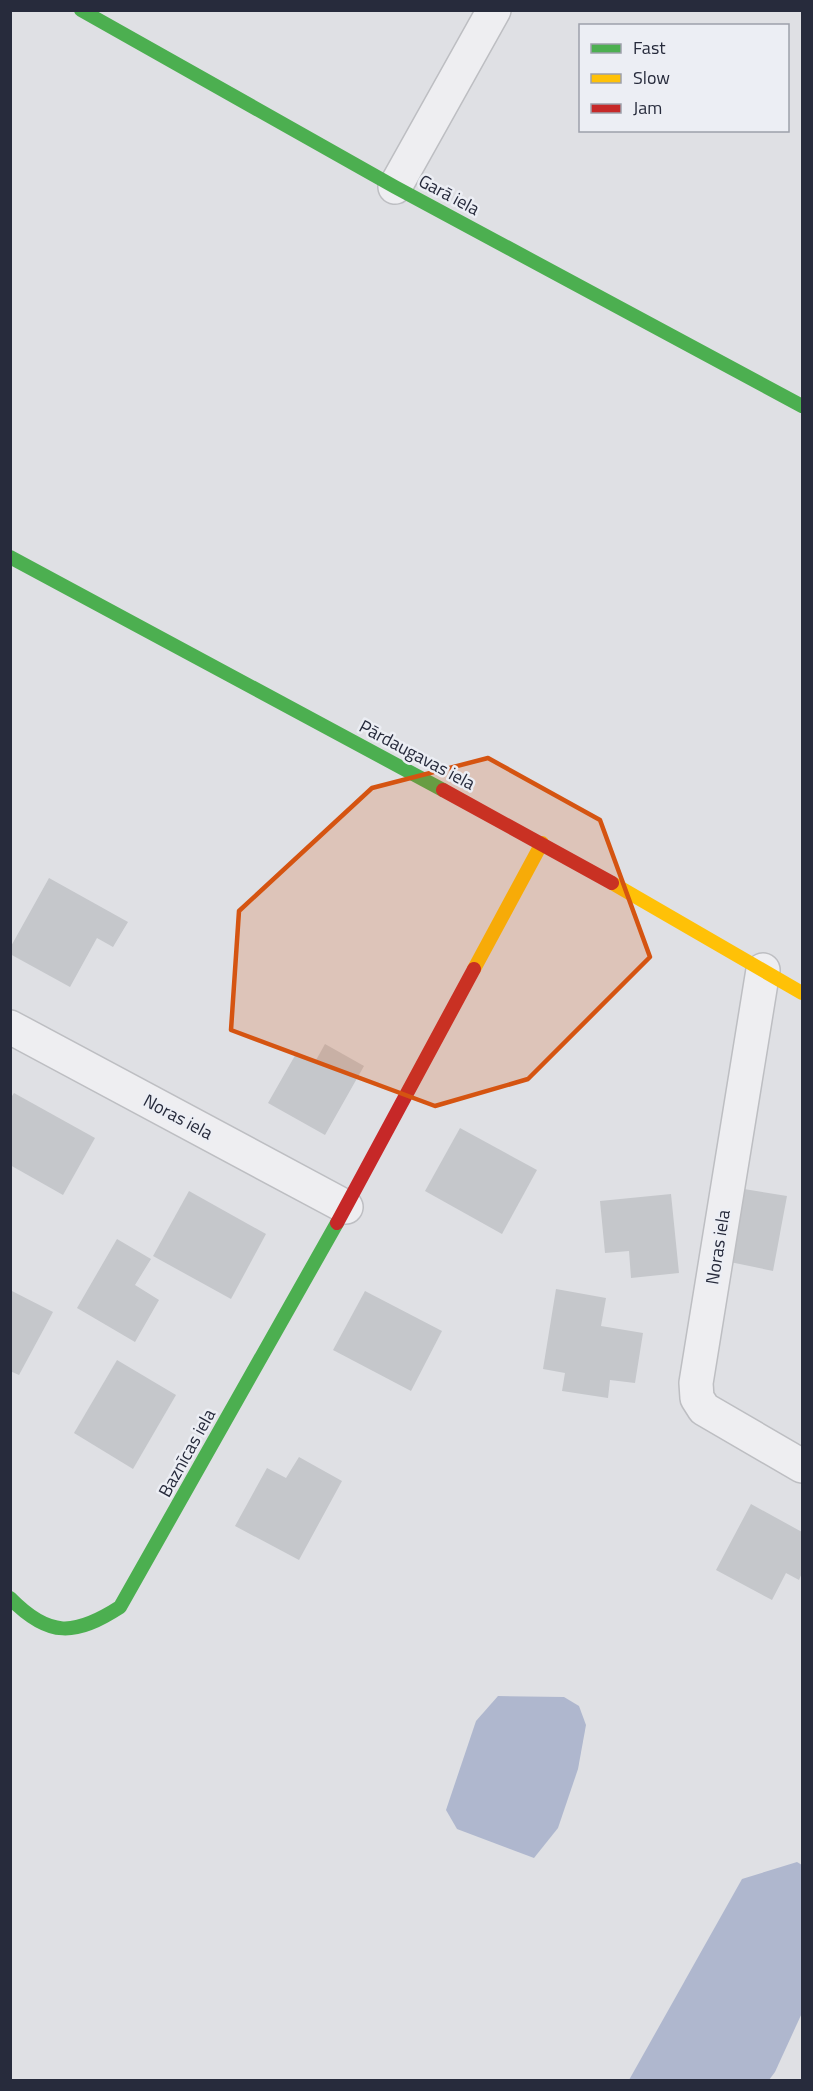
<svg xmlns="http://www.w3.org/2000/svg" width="813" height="2091" font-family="'Titillium Web',sans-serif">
  <rect width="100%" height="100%" fill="#dfe0e4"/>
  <g fill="#afb7ce">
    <polygon points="498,1696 564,1697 579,1706 586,1725 578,1769 558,1828 534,1858 457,1829 446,1810 476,1721"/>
    <polygon points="797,1862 802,1865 802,2013 775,2072 769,2080 629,2080 742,1879"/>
  </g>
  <g fill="#c5c7cb">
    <polygon points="49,878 128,922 113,947 97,938 70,987 10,954 10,948"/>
    <polygon points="325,1044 364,1066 325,1135 268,1103 297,1052 315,1062"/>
    <polygon points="14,1093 95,1138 63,1195 10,1165 10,1099"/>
    <polygon points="460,1128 537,1170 502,1234 425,1191"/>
    <polygon points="744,1189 787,1196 773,1271 730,1262"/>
    <polygon points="189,1191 266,1234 231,1299 153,1256"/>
    <polygon points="671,1194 679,1273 631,1278 629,1251 605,1253 600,1201"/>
    <polygon points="117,1239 151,1259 135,1285 159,1300 135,1342 77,1308"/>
    <polygon points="556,1289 606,1298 601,1326 643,1333 635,1383 610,1380 608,1398 562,1391 565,1373 543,1369"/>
    <polygon points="10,1290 53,1312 19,1375 10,1371"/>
    <polygon points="365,1291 442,1331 411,1391 333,1350"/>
    <polygon points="117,1360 176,1395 133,1469 74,1433"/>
    <polygon points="299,1457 342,1481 299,1560 235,1526 267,1468 286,1478"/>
    <polygon points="751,1504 802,1532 802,1573 799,1580 786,1573 772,1600 716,1570"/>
  </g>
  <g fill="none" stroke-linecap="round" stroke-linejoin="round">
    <defs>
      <g id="street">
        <polyline points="395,187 494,10"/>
        <polyline points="763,970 696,1383 697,1398 704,1409 802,1466"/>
        <polyline points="10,1027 346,1207"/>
      </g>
    </defs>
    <use href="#street" stroke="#bdbec2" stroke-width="36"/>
    <use href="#street" stroke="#eeeef1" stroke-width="33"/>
    <g stroke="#4caf50" stroke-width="14">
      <polyline points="81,10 395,187 802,406"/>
      <polyline points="10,557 443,790"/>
      <path d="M10,1598C49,1638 75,1636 120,1607L337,1223"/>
    </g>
    <g stroke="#ffc107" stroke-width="14">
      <polyline points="612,883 802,993"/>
      <polyline points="474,969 542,843"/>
    </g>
    <g stroke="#c62828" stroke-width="14">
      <polyline points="443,790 612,883"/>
      <polyline points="337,1223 474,969"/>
    </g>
  </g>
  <path fill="#d55411" fill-opacity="0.2" stroke="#d55411" stroke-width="4.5" stroke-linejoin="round" d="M488,758L600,820L650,957L528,1079L435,1106L231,1030L239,911L372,788Z"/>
  <g text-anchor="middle" stroke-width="5" stroke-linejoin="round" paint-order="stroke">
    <g font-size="18" fill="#272b3c" stroke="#eceef4">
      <text transform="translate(449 195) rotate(28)" y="6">Garā iela</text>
      <text transform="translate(417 755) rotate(28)" y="6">Pārdaugavas iela</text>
      <text transform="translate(178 1117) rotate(28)" y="6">Noras iela</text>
      <text transform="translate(718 1247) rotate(-81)" y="6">Noras iela</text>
      <text transform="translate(187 1453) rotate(-61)" y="6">Baznīcas iela</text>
    </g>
  </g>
  <rect width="813" height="2091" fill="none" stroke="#272b3c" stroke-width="24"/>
  <rect x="579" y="24" width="210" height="108" fill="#eceef4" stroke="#9da0aa" stroke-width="1.5"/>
  <rect x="591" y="44" width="30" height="9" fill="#4caf50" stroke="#9da0aa" stroke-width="1.5"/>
  <text x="633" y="54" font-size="18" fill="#272b3c">Fast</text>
  <rect x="591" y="74" width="30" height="9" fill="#ffc107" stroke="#9da0aa" stroke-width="1.5"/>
  <text x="633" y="84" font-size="18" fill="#272b3c">Slow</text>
  <rect x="591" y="104" width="30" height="9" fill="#c62828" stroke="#9da0aa" stroke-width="1.5"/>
  <text x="633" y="114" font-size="18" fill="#272b3c">Jam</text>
</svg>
